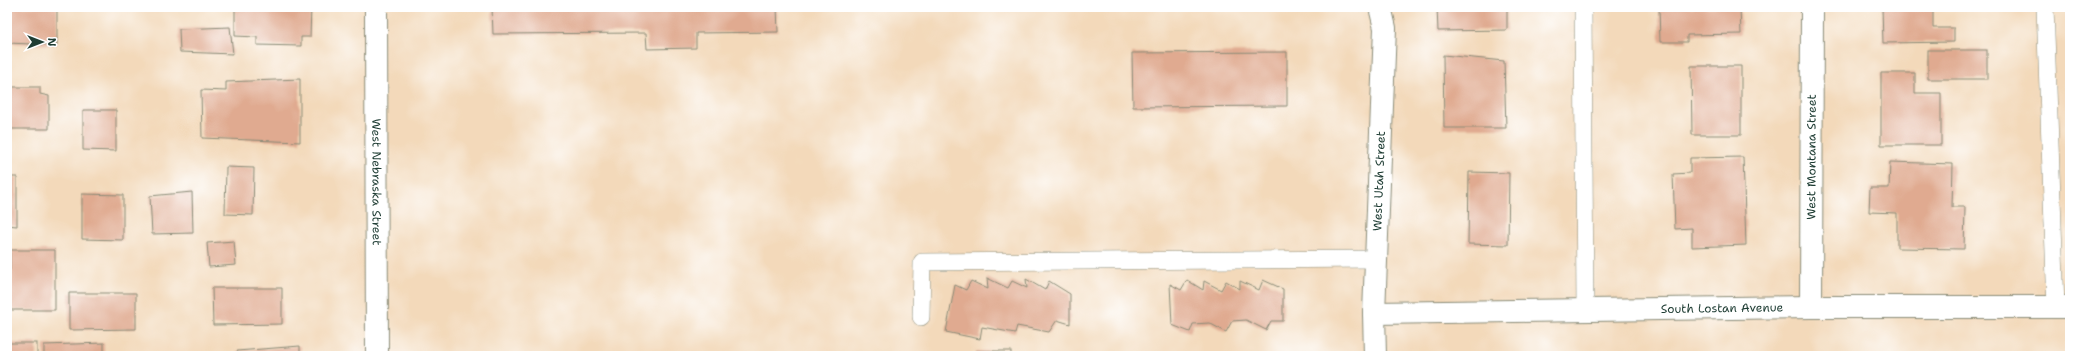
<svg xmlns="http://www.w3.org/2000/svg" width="2077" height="363" font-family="'Shantell Sans',sans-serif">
  <rect width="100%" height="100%" fill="#fff"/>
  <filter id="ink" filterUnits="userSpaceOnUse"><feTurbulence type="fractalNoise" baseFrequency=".025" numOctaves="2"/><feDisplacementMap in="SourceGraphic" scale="8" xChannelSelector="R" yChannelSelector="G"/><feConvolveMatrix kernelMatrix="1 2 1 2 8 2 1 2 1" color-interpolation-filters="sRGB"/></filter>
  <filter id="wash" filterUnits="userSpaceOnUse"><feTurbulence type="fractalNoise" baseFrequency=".012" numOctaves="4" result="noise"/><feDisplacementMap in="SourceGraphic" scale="16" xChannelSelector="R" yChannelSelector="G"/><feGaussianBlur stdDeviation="0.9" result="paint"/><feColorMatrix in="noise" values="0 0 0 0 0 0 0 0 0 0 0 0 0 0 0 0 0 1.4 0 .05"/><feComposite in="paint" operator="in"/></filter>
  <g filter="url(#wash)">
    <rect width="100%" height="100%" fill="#f3d9ba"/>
    <g id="blocks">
      <g fill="#e0aa90">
        <polygon points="7,7 57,7 57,45 7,43"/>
        <polygon points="235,7 311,7 310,37 301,37 301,46 257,45 257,37 235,36"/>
        <polygon points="492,7 777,7 778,32 696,33 696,48 647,49 646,33 493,34"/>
        <polygon points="1437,7 1507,7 1507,30 1438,31"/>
        <polygon points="1659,7 1740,7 1741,34 1687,35 1687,42 1660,42"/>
        <polygon points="1882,7 1933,7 1933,28 1954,28 1954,42 1883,43"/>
        <polygon points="230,27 233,54 180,52 179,29"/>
        <rect x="1928" y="50" width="59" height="29"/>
        <polygon points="1287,52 1287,106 1133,107 1132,53"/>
        <polygon points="1443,55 1504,61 1506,128 1444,128"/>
        <polygon points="1691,66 1741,66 1741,135 1692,135"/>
        <polygon points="1881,73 1915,73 1915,93 1941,93 1941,145 1881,145"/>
        <polygon points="300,79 300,142 202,138 201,90 226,91 226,82"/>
        <polygon points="7,87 40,87 40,94 49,96 49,129 7,129"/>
        <polygon points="83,110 116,110 116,151 83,150"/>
        <polygon points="1743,157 1746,245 1692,247 1692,228 1675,229 1673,174 1690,173 1690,158"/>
        <polygon points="1890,162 1953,164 1952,207 1965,207 1964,249 1897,248 1897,213 1869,212 1870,188 1889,188"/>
        <polygon points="226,167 254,168 253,215 225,214"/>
        <polygon points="1469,172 1509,173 1508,245 1468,244"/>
        <polygon points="7,177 17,177 17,226 7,225"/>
        <polygon points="192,192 193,233 152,234 150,196"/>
        <polygon points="82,194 123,195 123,240 82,239"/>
        <polygon points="234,241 236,265 209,267 207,243"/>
        <polygon points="10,250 55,250 55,310 7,310 7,270 10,270"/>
        <polygon points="987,278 1008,288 1012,281 1027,288 1026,279 1045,290 1049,281 1070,294 1070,324 1057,320 1049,332 1017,326 1015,333 982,327 980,339 946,332 955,285 966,290 971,281 988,289"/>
        <polygon points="1187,280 1203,290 1204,281 1221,290 1226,281 1240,289 1240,281 1259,290 1263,280 1283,289 1283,321 1271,321 1266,330 1246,320 1232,321 1226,332 1209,323 1193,324 1190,332 1172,325 1170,284 1181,290"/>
        <polygon points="212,288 282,288 282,324 213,325"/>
        <polygon points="69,293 136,293 136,329 69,330"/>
        <rect x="7" y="343" width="30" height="13"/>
        <polygon points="104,343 104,356 44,356 44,345"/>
        <polygon points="300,346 300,356 237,356 237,351"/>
        <rect x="976" y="351" width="35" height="5"/>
      </g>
    </g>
  </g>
  <g filter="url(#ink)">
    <use href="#blocks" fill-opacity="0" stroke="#898b77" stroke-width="1"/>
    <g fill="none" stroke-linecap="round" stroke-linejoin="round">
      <defs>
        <g id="service">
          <polyline points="1583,7 1585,310"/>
          <polyline points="2045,7 2056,307"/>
          <polyline points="921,317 922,262 1376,259"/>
        </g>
        <g id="minor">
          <path id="s1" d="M1811,307L1812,7"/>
          <path id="s2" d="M1374,313L1811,307H2070"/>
          <path id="s3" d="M1375,356L1374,313L1385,28L1380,7"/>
        </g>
        <g id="tertiary">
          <path id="s4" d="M376,7L377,356"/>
        </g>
      </defs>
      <use href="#service" stroke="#898b77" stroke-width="18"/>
      <use href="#minor" stroke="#898b77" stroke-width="24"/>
      <use href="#tertiary" stroke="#898b77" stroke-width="24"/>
      <use href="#service" stroke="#fff" stroke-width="17"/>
      <use href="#minor" stroke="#fff" stroke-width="22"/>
      <use href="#tertiary" stroke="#fff" stroke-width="22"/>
    </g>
  </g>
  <g text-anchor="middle" stroke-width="4" stroke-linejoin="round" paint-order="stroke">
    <g font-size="12" fill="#1f3d34" stroke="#fff">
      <text dy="4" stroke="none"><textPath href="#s1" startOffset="150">West Montana Street</textPath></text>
      <text dy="4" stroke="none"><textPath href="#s3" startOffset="175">West Utah Street</textPath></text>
      <text dy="4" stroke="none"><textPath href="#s4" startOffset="175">West Nebraska Street</textPath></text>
      <text dy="4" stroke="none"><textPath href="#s2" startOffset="348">South Lostan Avenue</textPath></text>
    </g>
  </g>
  <rect width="2077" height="363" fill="none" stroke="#fff" stroke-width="24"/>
  <g transform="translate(42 42) rotate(90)" stroke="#ffffff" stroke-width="3" paint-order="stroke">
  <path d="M0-3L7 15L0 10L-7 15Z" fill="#1f3d34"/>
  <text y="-6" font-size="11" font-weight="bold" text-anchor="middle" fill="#1f3d34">N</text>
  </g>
</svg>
